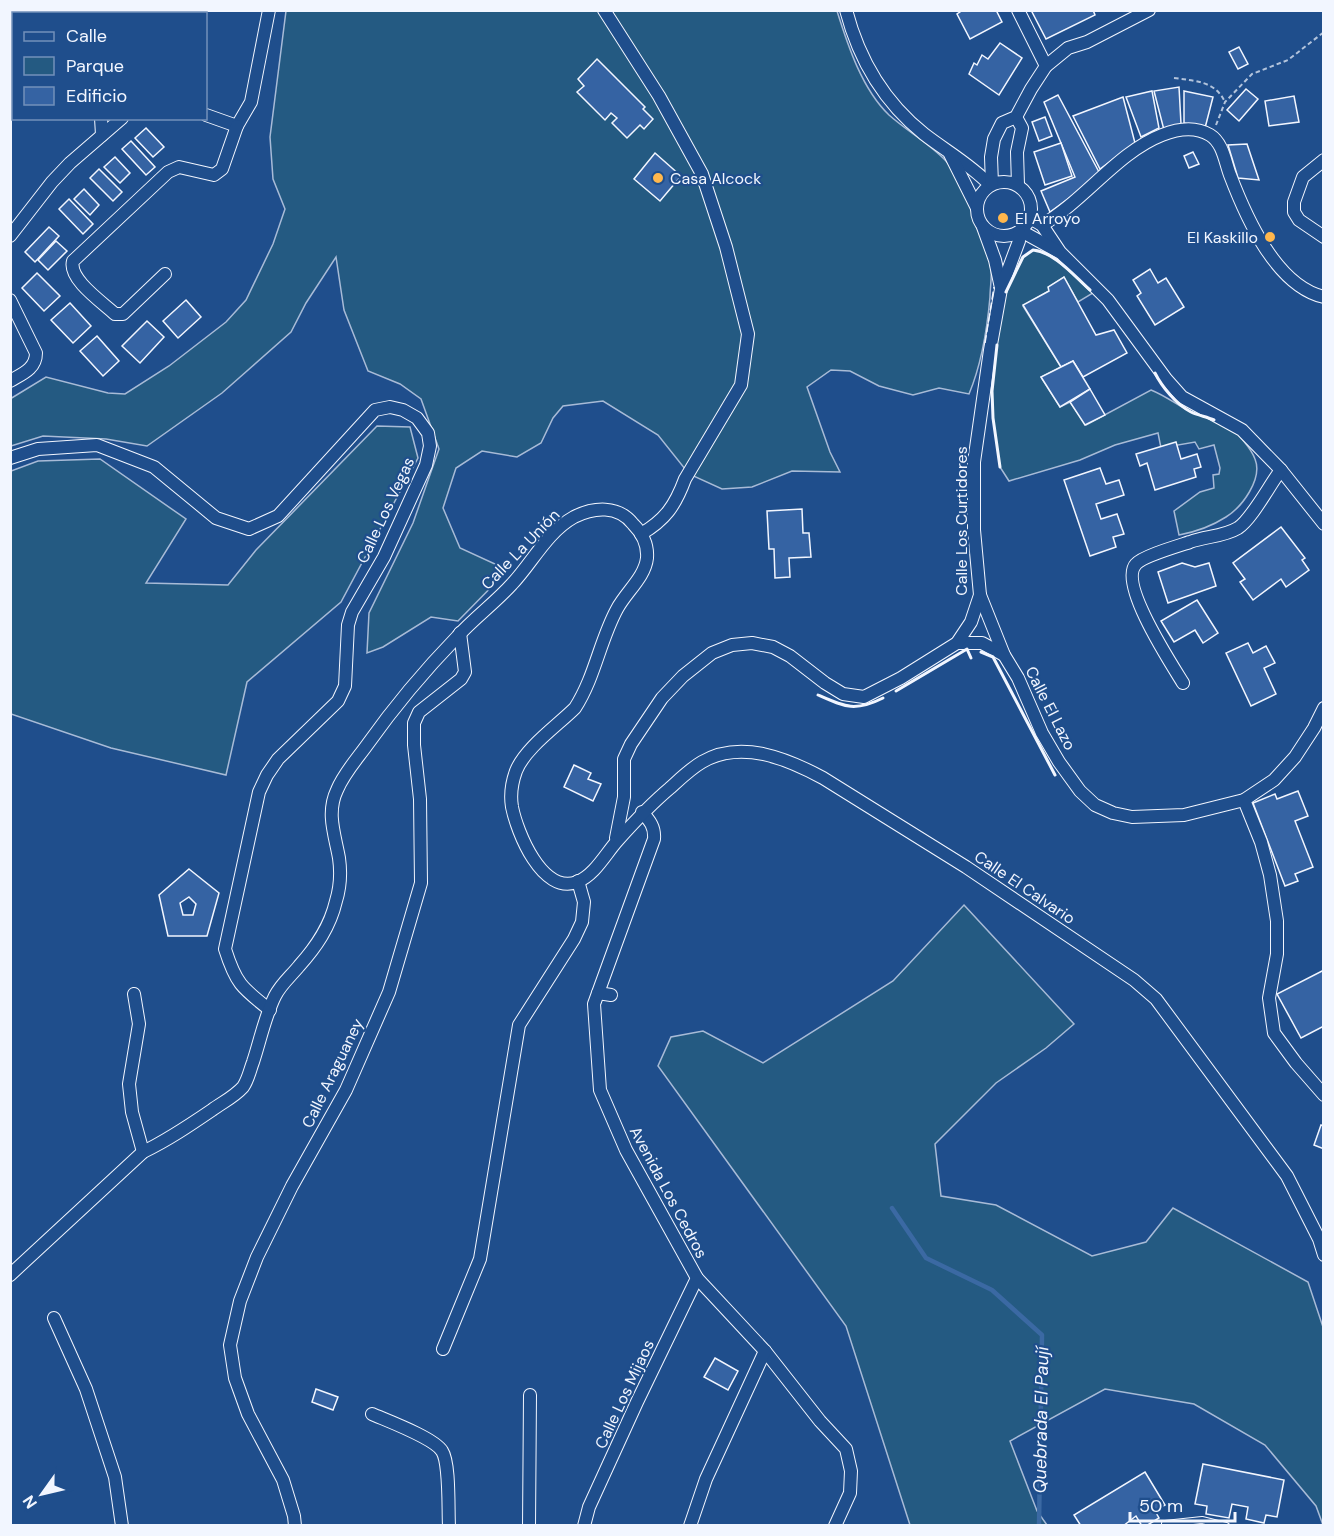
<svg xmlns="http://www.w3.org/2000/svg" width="1334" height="1536" font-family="'DM Sans',sans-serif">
  <rect width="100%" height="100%" fill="#1f4e8c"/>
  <g fill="#245a82" stroke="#a8bbd7" stroke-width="1.5">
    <path d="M286,11H837C848,46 862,89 889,115C907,131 930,144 946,161C965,184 988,240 991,270C992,278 990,288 990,297C987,331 982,363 969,394L939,388L913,395L879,386L850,371L831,370L807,387L830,452L840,472L792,471L752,487L722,489L689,474L658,435L603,401L563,406L553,418L541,443L517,457L482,451L456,468L443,508L460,548L508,570L458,621L431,617L383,647L367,653L369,613L413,523L439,449L421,399L400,384L368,371L344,310L336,257L306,303L291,332L222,393L147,446L106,439L43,436L11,446L10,399L46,377L108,393L125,394L169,366L226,322L246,300L273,244L285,209L273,179L270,137Z"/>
    <path d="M1033,250C1054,252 1078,280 1093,293L1078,302L1064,277L1049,287V291L1023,306L1061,367L1041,377L1060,407L1070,402L1086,425L1151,390C1166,396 1177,405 1191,412C1203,417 1220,418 1230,427C1238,434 1251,448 1255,459C1263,479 1242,507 1226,517C1212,526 1195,532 1179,535L1174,511L1200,492L1214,488L1213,475L1219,474L1220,468L1214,445L1199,449L1195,442L1161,448L1158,433L1115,445L1080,460L1009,481L1000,467L993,418L992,391L996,347L1006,292L1023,257Z"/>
    <polygon points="377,426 410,427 418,458 341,602 247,682 226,775 111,748 11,714 11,471 38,461 100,459 186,519 146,583 228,585 256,550"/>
    <polygon points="964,905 1074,1024 1046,1048 996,1083 935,1144 941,1196 996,1205 1092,1256 1146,1242 1173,1208 1308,1282 1323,1327 1323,1525 1316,1506 1265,1445 1194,1404 1105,1389 1010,1441 1037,1511 1047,1525 910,1525 846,1326 658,1066 671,1037 703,1031 763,1063 893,981"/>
  </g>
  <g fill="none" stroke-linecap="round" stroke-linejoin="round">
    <polyline stroke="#3b69a3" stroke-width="4.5" points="892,1208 926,1258 992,1290 1042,1335 1039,1526"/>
  </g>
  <g fill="#3563a3" stroke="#f2f6ff" stroke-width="1.5" fill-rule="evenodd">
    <polygon points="963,10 996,10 1002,22 970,39 957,14"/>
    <polygon points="1031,10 1093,10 1095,15 1046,39"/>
    <polygon points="1000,43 1022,58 999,95 969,74 974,63 977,65 982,55 988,59"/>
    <polygon points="1239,47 1248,64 1238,69 1229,52"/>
    <polygon points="597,59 645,107 643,109 653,119 644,129 640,125 627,138 612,123 617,118 611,113 605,120 577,92 584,86 578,79"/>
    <polygon points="1179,87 1181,124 1164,130 1154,91"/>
    <polygon points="1246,89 1258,99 1239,121 1227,110"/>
    <polygon points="1152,91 1159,128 1141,137 1126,97"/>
    <polygon points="1184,91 1213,97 1205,128 1184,123"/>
    <polygon points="1058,95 1099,172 1080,190 1050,212 1041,191 1075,177 1044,102"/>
    <polygon points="1294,96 1299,122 1269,126 1265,101"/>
    <polygon points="1123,97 1135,143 1100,169 1073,116"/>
    <polygon points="1045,117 1052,136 1039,141 1032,122"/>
    <polygon points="146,128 164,147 153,157 135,138"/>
    <polygon points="131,141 155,167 146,175 122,149"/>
    <polygon points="1061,143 1072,176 1045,185 1034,152"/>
    <polygon points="1247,144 1259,180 1238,178 1228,145"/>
    <polygon points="1193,152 1199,164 1189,168 1184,156"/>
    <polygon points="655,153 681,176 660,201 634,179"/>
    <polygon points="115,157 130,173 120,183 104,167"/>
    <polygon points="99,169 122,192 113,201 90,178"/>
    <polygon points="84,189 99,205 90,215 74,199"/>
    <polygon points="69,199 93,224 83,234 59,209"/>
    <polygon points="49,227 59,236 35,262 25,252"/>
    <polygon points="56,241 67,251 48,270 38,260"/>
    <polygon points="1150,269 1158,283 1166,278 1184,307 1155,325 1137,296 1141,293 1133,280"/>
    <polygon points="37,273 60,296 44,311 22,288"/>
    <polygon points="1064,277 1096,335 1114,330 1127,353 1083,377 1073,361 1061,367 1023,305 1049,291 1048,287"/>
    <polygon points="186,300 201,317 178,338 163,321"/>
    <polygon points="70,303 91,326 73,343 51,320"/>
    <polygon points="147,321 164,337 140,363 122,346"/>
    <polygon points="97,336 119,361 103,376 80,351"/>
    <polygon points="1073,361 1090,389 1060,407 1041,377"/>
    <polygon points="1090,389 1105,415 1085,425 1070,402"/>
    <polygon points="1176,442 1181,459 1197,454 1201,467 1194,469 1196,477 1155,490 1147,463 1140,466 1136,454"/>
    <polygon points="1100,468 1106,484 1119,480 1124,495 1096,504 1101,519 1117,514 1124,534 1113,537 1116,547 1090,556 1064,480"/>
    <polygon points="802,509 803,533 809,533 811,557 789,558 790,577 775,578 774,549 769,549 767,511"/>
    <polygon points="1281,527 1305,558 1302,560 1309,570 1286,587 1281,579 1253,600 1240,582 1245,579 1233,563"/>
    <polygon points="1182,563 1195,567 1209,563 1216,586 1168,603 1158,572"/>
    <polygon points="1197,600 1218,633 1203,643 1195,630 1174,642 1161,621"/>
    <polygon points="1248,643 1253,653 1266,646 1275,663 1264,668 1276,694 1251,706 1226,653"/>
    <polygon points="574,765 591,773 588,779 601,784 593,801 564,787"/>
    <polygon points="1298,791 1308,816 1295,821 1313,867 1295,874 1298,881 1285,886 1253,803 1275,794 1277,799"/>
    <path d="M189,869L219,893L207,936H168L159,895ZM189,897L196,904L193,915H183L180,903Z"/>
    <polygon points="1324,970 1324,1026 1301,1038 1277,994"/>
    <polygon points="1321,1125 1324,1126 1324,1149 1314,1145"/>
    <polygon points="715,1358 738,1371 728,1390 704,1377"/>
    <polygon points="316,1389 338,1397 333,1410 312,1402"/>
    <polygon points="1203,1464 1284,1480 1277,1517 1266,1515 1264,1523 1246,1519 1248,1507 1232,1504 1229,1518 1206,1514 1207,1506 1195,1504"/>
    <polygon points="1145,1472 1165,1505 1155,1511 1159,1518 1146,1526 1142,1526 1136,1516 1123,1526 1081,1526 1074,1515"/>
  </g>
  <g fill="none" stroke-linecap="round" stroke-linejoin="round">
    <defs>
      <polyline id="lane" points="1165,1524 1202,1520 1226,1526"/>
      <g id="street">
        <path d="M604,10L659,96L702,174L726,247L748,334L741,385L685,479C675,506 665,520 641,534"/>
        <path d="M846,10C859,60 884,102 924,134C946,151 971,165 990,185"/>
        <polyline points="1018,10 1046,66"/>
        <polyline points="186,14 187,10"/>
        <polyline points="206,115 237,126 251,102 269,10"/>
        <polyline points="1016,117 1022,128 1017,152 1018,185"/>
        <polyline points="101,118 102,135"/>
        <polyline points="950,154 977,208"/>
        <polyline points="1324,160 1303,177 1294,202 1294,212 1299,220 1324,237"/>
        <circle cx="1004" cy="209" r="27"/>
        <polyline points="992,184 991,157 994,139 1002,123 1016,117 1031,89 1046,66 1068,48 1087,42 1149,10"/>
        <polyline points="1030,218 1042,225 1060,252 1108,300 1166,379 1182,397 1242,430 1281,470 1324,524"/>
        <path d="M1042,225C1084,201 1118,152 1162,135C1177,129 1195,126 1210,135C1223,143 1225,162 1230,175C1246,217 1276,286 1324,297"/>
        <polyline points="983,227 995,260 1001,288"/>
        <polyline points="1021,231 1059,252"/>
        <polyline points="10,236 52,182 70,163 122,118"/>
        <path d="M165,274L123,314H115C102,302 68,279 73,261L168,172L179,167L214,175L222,169L237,126"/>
        <path d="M10,300L36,353C36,369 22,374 10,381"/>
        <path d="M10,458L38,449L97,445L154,467L216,518L249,529L278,516L375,410L390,407L403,410L417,418L428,433L430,446L426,465L384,557L352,612L348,625L345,686L338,701L278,759L267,775L259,792L225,949C236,984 242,988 270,1010"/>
        <polyline points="980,595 1004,655 1018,678 1042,733 1059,762 1080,791 1095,805 1113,813 1132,817 1184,815 1244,800 1274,780 1295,757 1314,728 1324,708"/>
        <polyline points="957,643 982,643 1004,655"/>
        <path d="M1183,683C1172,665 1118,583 1136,564C1143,556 1178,546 1190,542C1206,536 1223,537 1238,528C1252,519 1270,484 1281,470"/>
        <polyline points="1244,800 1261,842 1270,875 1277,921 1277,954 1269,998 1274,1033 1296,1063 1324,1095"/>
        <path d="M642,812C650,821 655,827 654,839L594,1004L600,1090L626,1150L697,1278L765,1351L820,1421L846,1449L851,1471L850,1493L835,1526"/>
        <polyline points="616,838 624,797 624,759 631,744 662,698 683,676 712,653 732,645 752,643 773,647 790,656 825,683 843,694 864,697 901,678 957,643 971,622 980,595 974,530 974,462 990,350 1001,289 1019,241 1019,232"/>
        <polyline points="598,993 611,995"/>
        <polyline points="134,994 139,1024 129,1084 132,1112 143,1152"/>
        <path d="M10,1275L143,1152C168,1140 190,1125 212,1110C223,1102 234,1097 243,1087C248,1080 250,1070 253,1062C260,1041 265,1016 275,996C281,984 291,976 299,966C316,947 330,927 336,901C340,888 341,872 339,858C335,835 326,813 337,790C344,773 357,759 367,745C394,707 425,670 457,637C474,618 495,603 512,584C532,563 547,532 574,517C594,507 618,505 633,524C642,533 648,545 647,558C645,577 626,592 617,609C600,640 595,677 575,708C558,725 525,748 516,771C512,782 510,795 512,807C517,832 542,895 577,882C595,875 606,853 618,840C635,821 651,804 670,788C680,779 690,769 702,762C741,739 788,759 823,778L966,867L1134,980L1156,999L1287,1176L1319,1239L1324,1255"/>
        <polyline points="54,1318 86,1389 115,1477 122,1526"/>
        <polyline points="443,1349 480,1259 519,1025 574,939 582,922 584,902 578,881"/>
        <path d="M372,1414C388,1421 434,1438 442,1451C450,1463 448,1509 449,1526"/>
        <polyline points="295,1526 294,1516 283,1480 248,1414 235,1378 230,1345 240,1301 257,1257 292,1186 346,1090 389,992 421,883 420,799 414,745 414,723 419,712 461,679 465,672 460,633"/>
        <polyline points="529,1526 530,1395"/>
        <polyline points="584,1526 589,1507 637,1402 697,1278"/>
        <polyline points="690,1526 706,1479 765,1351"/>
      </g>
    </defs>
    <use href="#lane" stroke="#f2f6ff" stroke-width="8"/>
    <use href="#street" stroke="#f2f6ff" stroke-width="14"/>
    <g stroke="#b3c4dc" stroke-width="2" stroke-dasharray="4.5 3" stroke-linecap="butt">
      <path d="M1174,78C1196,81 1215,81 1225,102"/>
      <polyline points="1216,125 1225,102 1252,74 1288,60 1324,32"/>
    </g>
    <use href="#lane" stroke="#1f4e8c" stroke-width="6"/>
    <use href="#street" stroke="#1f4e8c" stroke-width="12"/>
    <polyline stroke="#f2f6ff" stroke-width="1.5" stroke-dasharray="8 3" stroke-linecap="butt" points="985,343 994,287"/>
    <g stroke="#f2f6ff" stroke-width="3">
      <path d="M1006,292L1023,257L1033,250C1055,252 1075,277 1090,290"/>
      <polyline points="997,345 992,391 993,418 1000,467"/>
      <path d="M1155,373C1162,387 1176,404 1191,412C1197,415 1207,417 1214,420"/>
      <polyline points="981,652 993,657 1055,775"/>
      <polyline points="896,691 967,649 971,658"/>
      <path d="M818,695C845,707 855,712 883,698"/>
    </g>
  </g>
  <g fill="#ffb74d" stroke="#1f4e8c" stroke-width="2">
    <circle cx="658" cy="178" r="6"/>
    <circle cx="1003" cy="218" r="6"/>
    <circle cx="1270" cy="237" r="6"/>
  </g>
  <g text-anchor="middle" stroke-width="4.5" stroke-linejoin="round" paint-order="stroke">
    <g font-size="16" fill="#f2f6ff" stroke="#1f4e8c" text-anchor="start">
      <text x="670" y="184">Casa Alcock</text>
      <text x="1015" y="224">El Arroyo</text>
      <text x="1258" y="243" text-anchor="end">El Kaskillo</text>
    </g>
    <g font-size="16" fill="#f2f6ff" stroke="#1f4e8c">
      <text transform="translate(385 510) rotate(-65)" y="6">Calle Los Vegas</text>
      <text transform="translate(961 521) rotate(-90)" y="6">Calle Los Curtidores</text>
      <text transform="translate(520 549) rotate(-46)" y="6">Calle La Unión</text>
      <text transform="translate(1051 708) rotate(63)" y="6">Calle El Lazo</text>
      <text transform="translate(1025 887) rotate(34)" y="6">Calle El Calvario</text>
      <text transform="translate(332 1073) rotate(-64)" y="6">Calle Araguaney</text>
      <text transform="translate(669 1192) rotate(62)" y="6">Avenida Los Cedros</text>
      <text transform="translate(624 1394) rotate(-65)" y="6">Calle Los Mijaos</text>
    </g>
    <g font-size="18" font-style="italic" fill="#f2f6ff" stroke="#1f4e8c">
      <text transform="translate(1041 1420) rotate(-89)" y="6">Quebrada El Paují</text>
    </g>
  </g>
  <rect width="1334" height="1536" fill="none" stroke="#f2f6ff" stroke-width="24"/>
  <rect x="12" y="12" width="195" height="108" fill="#1f4e8c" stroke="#7391ba" stroke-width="1.5"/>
  <rect x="24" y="32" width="30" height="9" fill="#1f4e8c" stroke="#7391ba" stroke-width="1.5"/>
  <text x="66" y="42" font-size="18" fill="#f2f6ff">Calle</text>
  <rect x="24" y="57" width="30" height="18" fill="#245a82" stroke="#7391ba" stroke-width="1.5"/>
  <text x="66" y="72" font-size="18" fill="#f2f6ff">Parque</text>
  <rect x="24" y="87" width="30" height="18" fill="#3563a3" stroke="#7391ba" stroke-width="1.5"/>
  <text x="66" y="102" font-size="18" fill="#f2f6ff">Edificio</text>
  <g transform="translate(42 1494) rotate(236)" stroke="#1f4e8c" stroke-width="4.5" paint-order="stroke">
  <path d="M0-4.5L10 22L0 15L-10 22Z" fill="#f2f6ff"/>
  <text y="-9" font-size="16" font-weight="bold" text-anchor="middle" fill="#f2f6ff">N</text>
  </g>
  <path d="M1130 1512v9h105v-9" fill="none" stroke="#f2f6ff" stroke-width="3"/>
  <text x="1139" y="1512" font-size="18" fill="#f2f6ff" stroke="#1f4e8c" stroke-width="4.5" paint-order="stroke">50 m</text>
</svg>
